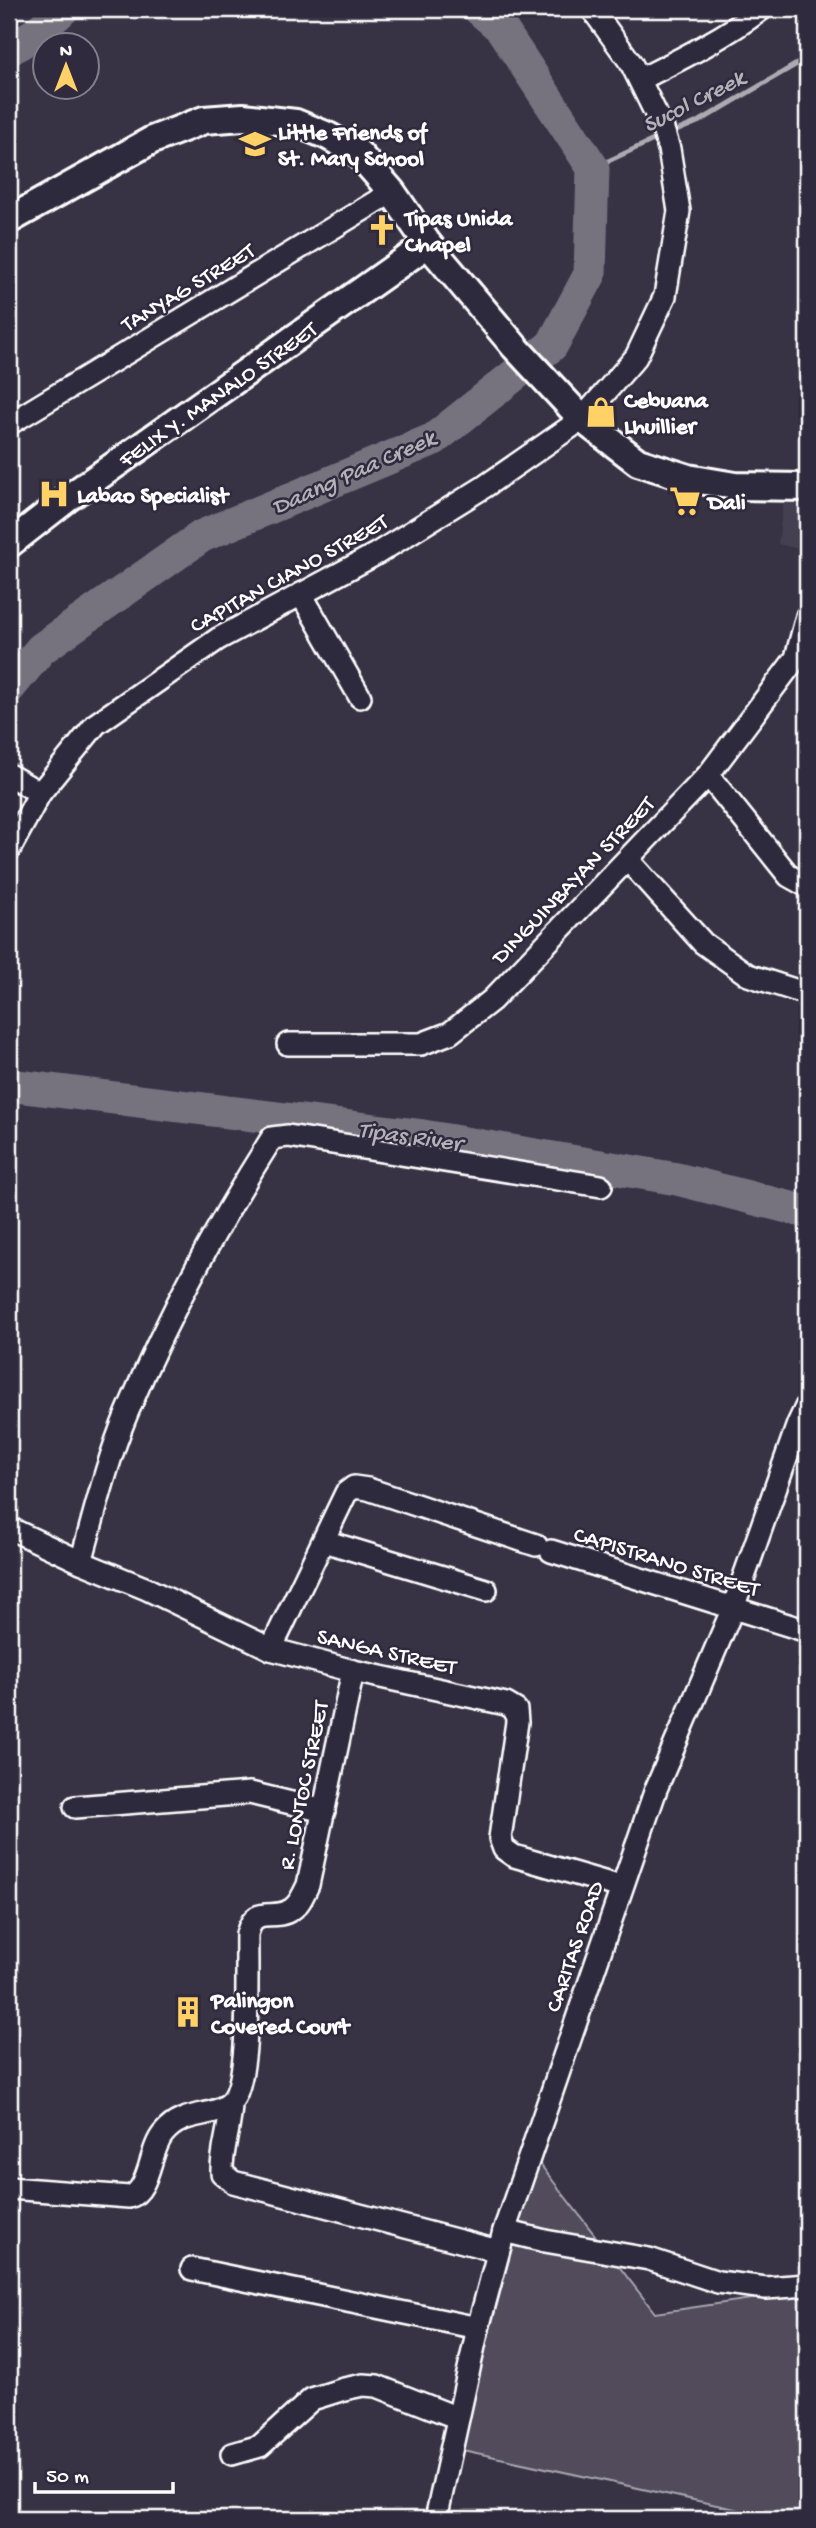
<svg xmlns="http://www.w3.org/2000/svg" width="816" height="2528" font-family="'Gochi Hand',sans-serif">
  <rect width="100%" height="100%" fill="#373345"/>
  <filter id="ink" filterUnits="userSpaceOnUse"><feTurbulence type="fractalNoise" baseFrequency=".0143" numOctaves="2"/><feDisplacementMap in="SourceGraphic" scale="14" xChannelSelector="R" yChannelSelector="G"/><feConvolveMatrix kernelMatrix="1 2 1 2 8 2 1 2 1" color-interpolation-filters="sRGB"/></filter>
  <g filter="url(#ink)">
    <polygon fill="#444051" points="784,499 807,500 807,551 778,544"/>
    <polygon fill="#514c5c" stroke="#a8a6ae" stroke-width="2" points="536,2159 655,2313 807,2291 807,2519 781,2519 458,2449"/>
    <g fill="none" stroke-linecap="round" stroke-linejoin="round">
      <g stroke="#adabb2" stroke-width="5">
        <polyline points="669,134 700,121 807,58"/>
        <polyline points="593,168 660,137"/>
      </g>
      <g stroke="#76737f" stroke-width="33">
        <polyline points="9,50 38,32 63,9"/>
        <polyline points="9,688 41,649 202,536 434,439 552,345 590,274 593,168 501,28 479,9"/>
        <polyline points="9,1085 423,1136 677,1179 807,1212"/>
      </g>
      <defs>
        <g id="minor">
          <path d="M641,79C683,58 725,37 762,9"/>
          <polyline points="9,424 392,192"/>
          <polyline points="301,594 360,697"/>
          <polyline points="9,775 40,793"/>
          <polyline points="708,775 789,876 807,886"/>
          <polyline points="9,850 40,793 96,724 218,639 376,554 484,487 582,419 636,357 665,296 679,211 669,149 662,126 631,63 592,9"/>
          <polyline points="628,860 703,943 748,975 807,994"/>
          <polyline points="288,1044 421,1044 450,1033 492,1000 708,775 796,658 807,616"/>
          <polyline points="9,1528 81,1562 147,1589 271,1649 353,1671 506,1704 516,1710 517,1722 500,1838 504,1849 514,1856 621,1887"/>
          <polyline points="324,1541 486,1590"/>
          <polyline points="551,1551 807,1631"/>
          <path d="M81,1562C95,1512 107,1461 127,1413C166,1320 218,1223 272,1138L288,1136L601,1186"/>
          <polyline points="271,1649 346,1493 354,1487 368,1489 536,1545"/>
          <polyline points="75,1807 250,1793 324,1811"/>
          <path d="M231,2103C231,2127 221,2149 222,2173L233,2182L498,2251"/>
          <path d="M9,2188L129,2197C150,2191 149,2151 163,2134C183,2109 212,2119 230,2103C252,2084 246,1966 247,1934C256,1902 272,1923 292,1909C300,1904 304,1893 308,1885L353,1671"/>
          <polyline points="504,2231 545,2241 649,2259 718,2282 766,2288 807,2285"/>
          <polyline points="192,2269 478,2328"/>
          <polyline points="232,2454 260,2446 312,2399 344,2389 363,2385 377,2386 458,2418"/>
          <polyline points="436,2519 478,2328 504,2231 656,1789 733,1608 798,1424 807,1405"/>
        </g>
        <g id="major">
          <polyline points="9,220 152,140 204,120 243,117 296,123 328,136 358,153 392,192 428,244 515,347 582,419 638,462 688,478 735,486 807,487"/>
          <polyline points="9,544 68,498 428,244"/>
        </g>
      </defs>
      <use href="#minor" stroke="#fff" stroke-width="26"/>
      <use href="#major" stroke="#fff" stroke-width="32"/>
      <use href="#minor" stroke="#2f2a3d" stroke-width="21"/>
      <use href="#major" stroke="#2f2a3d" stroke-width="26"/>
    </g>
  </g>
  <defs>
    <symbol id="school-bare" viewBox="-9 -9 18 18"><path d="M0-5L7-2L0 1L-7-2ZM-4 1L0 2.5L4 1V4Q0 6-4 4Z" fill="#ffd166" stroke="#2f2a3d" stroke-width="2.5" paint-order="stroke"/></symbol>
    <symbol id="church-bare" viewBox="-9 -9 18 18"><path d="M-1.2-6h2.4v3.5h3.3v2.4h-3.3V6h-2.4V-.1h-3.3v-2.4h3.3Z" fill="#ffd166" stroke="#2f2a3d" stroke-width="2.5" paint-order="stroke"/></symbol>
    <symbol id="shop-bare" viewBox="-9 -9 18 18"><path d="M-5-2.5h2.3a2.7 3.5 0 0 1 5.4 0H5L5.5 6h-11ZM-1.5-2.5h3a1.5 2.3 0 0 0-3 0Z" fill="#ffd166" stroke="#2f2a3d" stroke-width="2.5" paint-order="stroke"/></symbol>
    <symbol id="hospital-bare" viewBox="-9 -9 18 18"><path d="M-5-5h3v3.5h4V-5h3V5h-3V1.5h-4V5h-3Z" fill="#ffd166" stroke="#2f2a3d" stroke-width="2.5" paint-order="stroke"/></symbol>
    <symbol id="supermarket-bare" viewBox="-9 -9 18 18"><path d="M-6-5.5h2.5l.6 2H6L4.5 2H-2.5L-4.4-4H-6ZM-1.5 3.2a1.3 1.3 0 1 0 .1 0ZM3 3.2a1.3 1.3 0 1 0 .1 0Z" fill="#ffd166" stroke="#2f2a3d" stroke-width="2.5" paint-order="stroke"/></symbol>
    <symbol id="building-bare" viewBox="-9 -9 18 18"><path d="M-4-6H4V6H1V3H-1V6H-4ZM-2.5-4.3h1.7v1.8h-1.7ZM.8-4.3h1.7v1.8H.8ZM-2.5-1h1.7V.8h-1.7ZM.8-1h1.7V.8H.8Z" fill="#ffd166" stroke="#2f2a3d" stroke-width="2.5" paint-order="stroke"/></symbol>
  </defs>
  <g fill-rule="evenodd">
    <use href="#school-bare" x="233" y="122" width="44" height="44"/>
    <use href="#church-bare" x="360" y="208" width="44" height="44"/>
    <use href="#shop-bare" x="579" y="390" width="44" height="44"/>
    <use href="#hospital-bare" x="32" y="472" width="44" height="44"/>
    <use href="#supermarket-bare" x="663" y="479" width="44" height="44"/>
    <use href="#building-bare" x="166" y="1990" width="44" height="44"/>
  </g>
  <g text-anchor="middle" stroke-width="5" stroke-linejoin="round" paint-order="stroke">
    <g font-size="23" font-weight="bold" fill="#fff" stroke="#2f2a3d" text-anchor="start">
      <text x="278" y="139">Little Friends of<tspan x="278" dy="26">St. Mary School</tspan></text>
      <text x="405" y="225">Tipas Unida<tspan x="405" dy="26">Chapel</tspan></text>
      <text x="624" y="407">Cebuana<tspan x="624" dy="26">Lhuillier</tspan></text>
      <text x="77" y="502">Labao Specialist</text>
      <text x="708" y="509">Dali</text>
      <text x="211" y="2007">Palingon<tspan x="211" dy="26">Covered Court</tspan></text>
    </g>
    <g font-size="23" fill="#fff" stroke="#2f2a3d">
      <text transform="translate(187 286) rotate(-31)" y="8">TANYAG STREET</text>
      <text transform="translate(217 393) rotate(-35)" y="8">FELIX Y. MANALO STREET</text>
      <text transform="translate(288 572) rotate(-29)" y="8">CAPITAN CIANO STREET</text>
      <text transform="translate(572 879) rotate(-46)" y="8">DINGUINBAYAN STREET</text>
      <text transform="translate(667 1560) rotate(17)" y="8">CAPISTRANO STREET</text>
      <text transform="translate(387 1650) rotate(13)" y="8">SANGA STREET</text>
      <text transform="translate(302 1785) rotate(-78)" y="8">R. LONTOC STREET</text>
      <text transform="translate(573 1946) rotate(-71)" y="8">CARITAS ROAD</text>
    </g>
    <g font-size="24" font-style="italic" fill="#b4b2b9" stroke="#2f2a3d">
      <text transform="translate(693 100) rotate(-27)" y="8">Sucol Creek</text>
      <text transform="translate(353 471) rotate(-24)" y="8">Daang Paa Creek</text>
      <text transform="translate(410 1135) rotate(8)" y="8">Tipas River</text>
    </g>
  </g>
  <rect width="816" height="2528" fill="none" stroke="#2f2a3d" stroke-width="35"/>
  <rect x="18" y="18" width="781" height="2493" fill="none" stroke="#fff" stroke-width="2.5" filter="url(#ink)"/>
  <g transform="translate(66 66)"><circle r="33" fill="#2f2a3d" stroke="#827f8b" stroke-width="2"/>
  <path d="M0-5L12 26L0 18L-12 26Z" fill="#ffd166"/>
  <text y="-10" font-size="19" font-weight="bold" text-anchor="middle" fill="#ffffff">N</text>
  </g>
  <path d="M35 2482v10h138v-10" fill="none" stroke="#ffffff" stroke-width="3.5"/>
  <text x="46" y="2482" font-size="21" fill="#ffffff" stroke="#2f2a3d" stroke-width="5" paint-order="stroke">50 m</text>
</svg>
